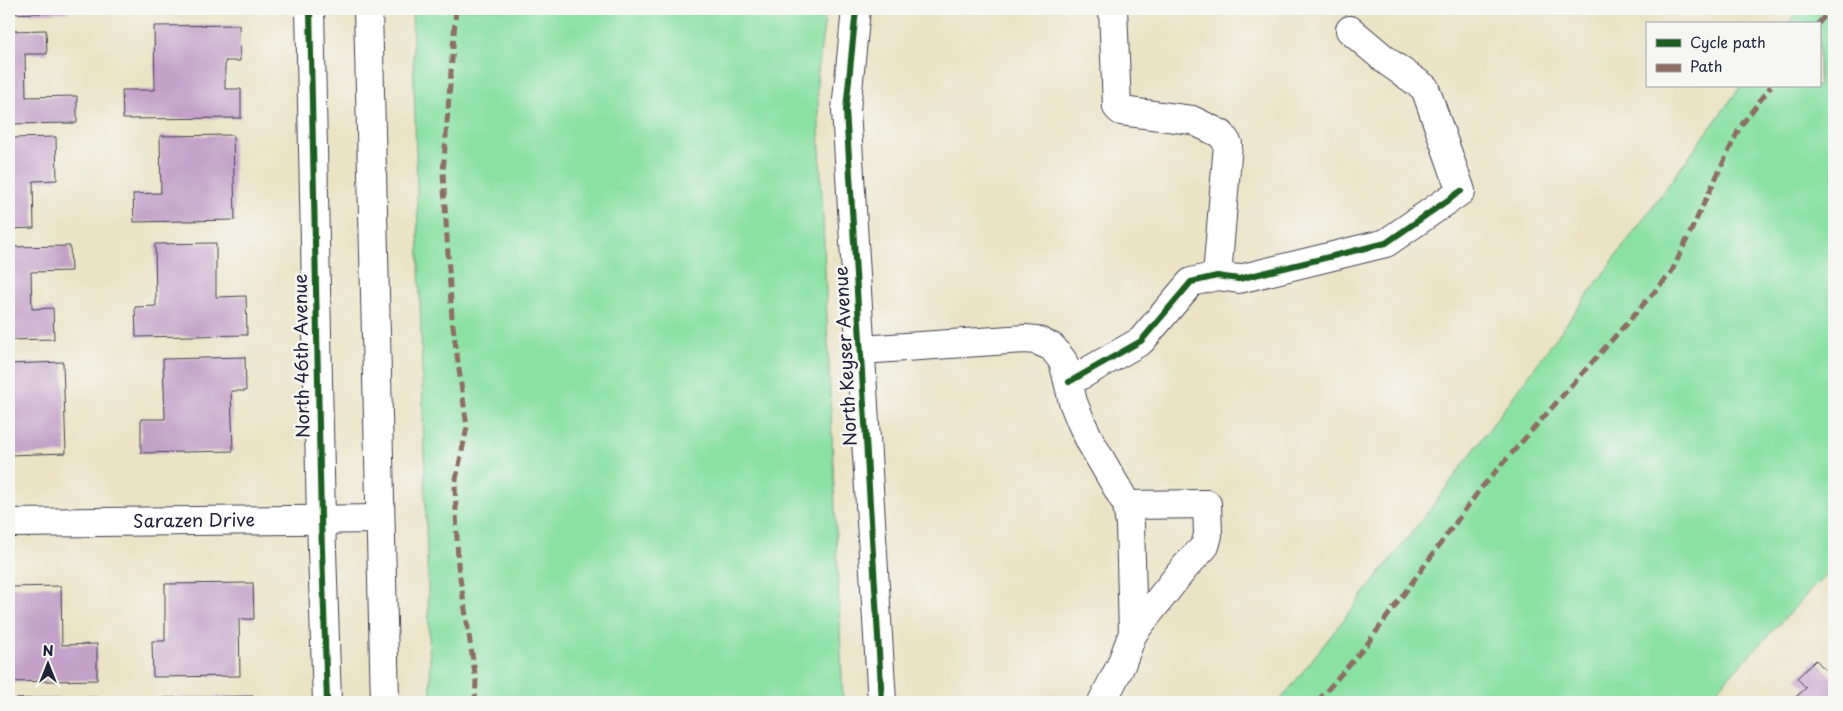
<svg xmlns="http://www.w3.org/2000/svg" width="1843" height="711" font-family="'Playpen Sans',sans-serif">
  <rect width="100%" height="100%" fill="#f6f6f2"/>
  <filter id="ink" filterUnits="userSpaceOnUse"><feTurbulence type="fractalNoise" baseFrequency=".02" numOctaves="2"/><feDisplacementMap in="SourceGraphic" scale="10" xChannelSelector="R" yChannelSelector="G"/><feConvolveMatrix kernelMatrix="1 2 1 2 8 2 1 2 1" color-interpolation-filters="sRGB"/></filter>
  <filter id="wash" filterUnits="userSpaceOnUse"><feTurbulence type="fractalNoise" baseFrequency=".0096" numOctaves="4" result="noise"/><feDisplacementMap in="SourceGraphic" scale="20" xChannelSelector="R" yChannelSelector="G"/><feGaussianBlur stdDeviation="1.12" result="paint"/><feColorMatrix in="noise" values="0 0 0 0 0 0 0 0 0 0 0 0 0 0 0 0 0 1.4 0 .05"/><feComposite in="paint" operator="in"/></filter>
  <g filter="url(#wash)">
    <rect width="100%" height="100%" fill="#eae3c5"/>
    <g fill="#8ae1a4" stroke="#568270">
      <polygon points="412,9 826,9 817,78 843,702 431,702"/>
      <polygon points="1799,9 1834,9 1834,566 1705,702 1279,702 1435,503 1741,86 1819,86 1819,24 1788,24"/>
    </g>
    <g id="blocks">
      <g fill="#c3a1c9">
        <polygon points="9,9 68,9 69,12 9,14"/>
        <polygon points="239,25 240,61 225,61 225,89 241,89 241,118 123,119 122,90 155,90 154,26"/>
        <polygon points="46,30 47,54 25,54 26,97 77,96 77,123 9,124 9,31"/>
        <polygon points="233,135 235,220 134,222 133,194 161,193 160,136"/>
        <polygon points="56,137 57,180 33,181 34,228 9,229 9,138"/>
        <polygon points="216,243 216,297 246,296 247,335 136,337 135,307 156,306 155,244"/>
        <polygon points="70,246 71,271 31,272 32,309 53,308 54,339 9,340 9,247"/>
        <polygon points="245,357 246,391 231,391 233,451 141,453 141,419 165,419 163,359"/>
        <polygon points="63,362 66,453 9,455 9,364"/>
        <polygon points="253,583 254,619 239,619 240,676 153,677 152,641 165,641 165,584"/>
        <polygon points="61,586 62,645 97,644 97,680 9,682 9,587"/>
        <polygon points="1816,660 1834,679 1834,702 1790,702 1806,688 1797,678"/>
        <polygon points="253,696 254,702 163,702 163,698"/>
        <polygon points="97,697 97,702 9,702 9,699"/>
      </g>
    </g>
  </g>
  <g filter="url(#ink)">
    <use href="#blocks" fill-opacity="0" stroke="#403f50" stroke-width="1"/>
    <g fill="none" stroke-linecap="round" stroke-linejoin="round">
      <defs>
        <g id="minor">
          <polyline points="310,9 321,520 327,702"/>
          <polyline points="368,9 385,702"/>
          <polyline points="856,9 846,110 882,702"/>
          <polyline points="1113,9 1117,107 1121,111 1192,120 1221,134 1228,144 1217,276"/>
          <polyline points="861,350 1025,339 1036,340 1052,347 1063,361 1073,402 1081,422 1090,441 1127,505 1130,525 1133,633 1121,665 1102,702"/>
          <polyline points="1069,382 1141,341 1191,282 1217,276 1239,279 1386,243 1461,191 1425,88 1388,62 1350,30"/>
          <polyline points="1127,505 1207,504 1208,535 1205,546 1185,567 1133,633"/>
          <path id="s1" d="M9,523L380,519"/>
        </g>
      </defs>
      <use href="#minor" stroke="#403f50" stroke-width="30"/>
      <use href="#minor" stroke="#fff" stroke-width="28"/>
      <g stroke="#8d6e63" stroke-width="5" stroke-dasharray="10 5" stroke-linecap="butt">
        <polyline points="456,9 443,173 452,319 467,427 455,484 458,565 476,680 475,702"/>
        <polyline points="1818,24 1830,9"/>
        <polyline points="1317,702 1368,643 1481,488 1671,273 1740,127 1771,86"/>
      </g>
      <defs>
        <g id="cycleway">
          <polyline points="310,9 321,520 327,702"/>
          <polyline points="856,9 846,110 882,702"/>
          <polyline points="1069,382 1141,341 1191,282 1217,276 1239,279 1386,243 1461,191"/>
        </g>
      </defs>
      <use href="#cycleway" stroke="#f6f6f2" stroke-width="9"/>
      <use href="#cycleway" stroke="#1b5e20" stroke-width="6"/>
    </g>
  </g>
  <g text-anchor="middle" stroke-width="5" stroke-linejoin="round" paint-order="stroke">
    <g font-size="18" fill="#22223b" stroke="#f6f6f2">
      <text transform="translate(302 356) rotate(-91)" y="6">North 46th Avenue</text>
      <text transform="translate(846 356) rotate(-93)" y="6">North Keyser Avenue</text>
      <text dy="6" stroke="none"><textPath href="#s1" startOffset="185">Sarazen Drive</textPath></text>
    </g>
  </g>
  <rect width="1843" height="711" fill="none" stroke="#f6f6f2" stroke-width="30"/>
  <rect x="1646" y="22" width="175" height="65" fill="#f6f6f2" stroke="#a1a1a9"/>
  <rect x="1656" y="39" width="25" height="8" fill="#1b5e20" stroke="#a1a1a9"/>
  <text x="1690" y="48" font-size="15" fill="#22223b">Cycle path</text>
  <rect x="1656" y="64" width="25" height="8" fill="#8d6e63" stroke="#a1a1a9"/>
  <text x="1690" y="72" font-size="15" fill="#22223b">Path</text>
  <g transform="translate(48 664)" stroke="#f6f6f2" stroke-width="4" paint-order="stroke">
  <path d="M0-4L9 19L0 12L-9 19Z" fill="#22223b"/>
  <text y="-8" font-size="14" font-weight="bold" text-anchor="middle" fill="#22223b">N</text>
  </g>
</svg>
